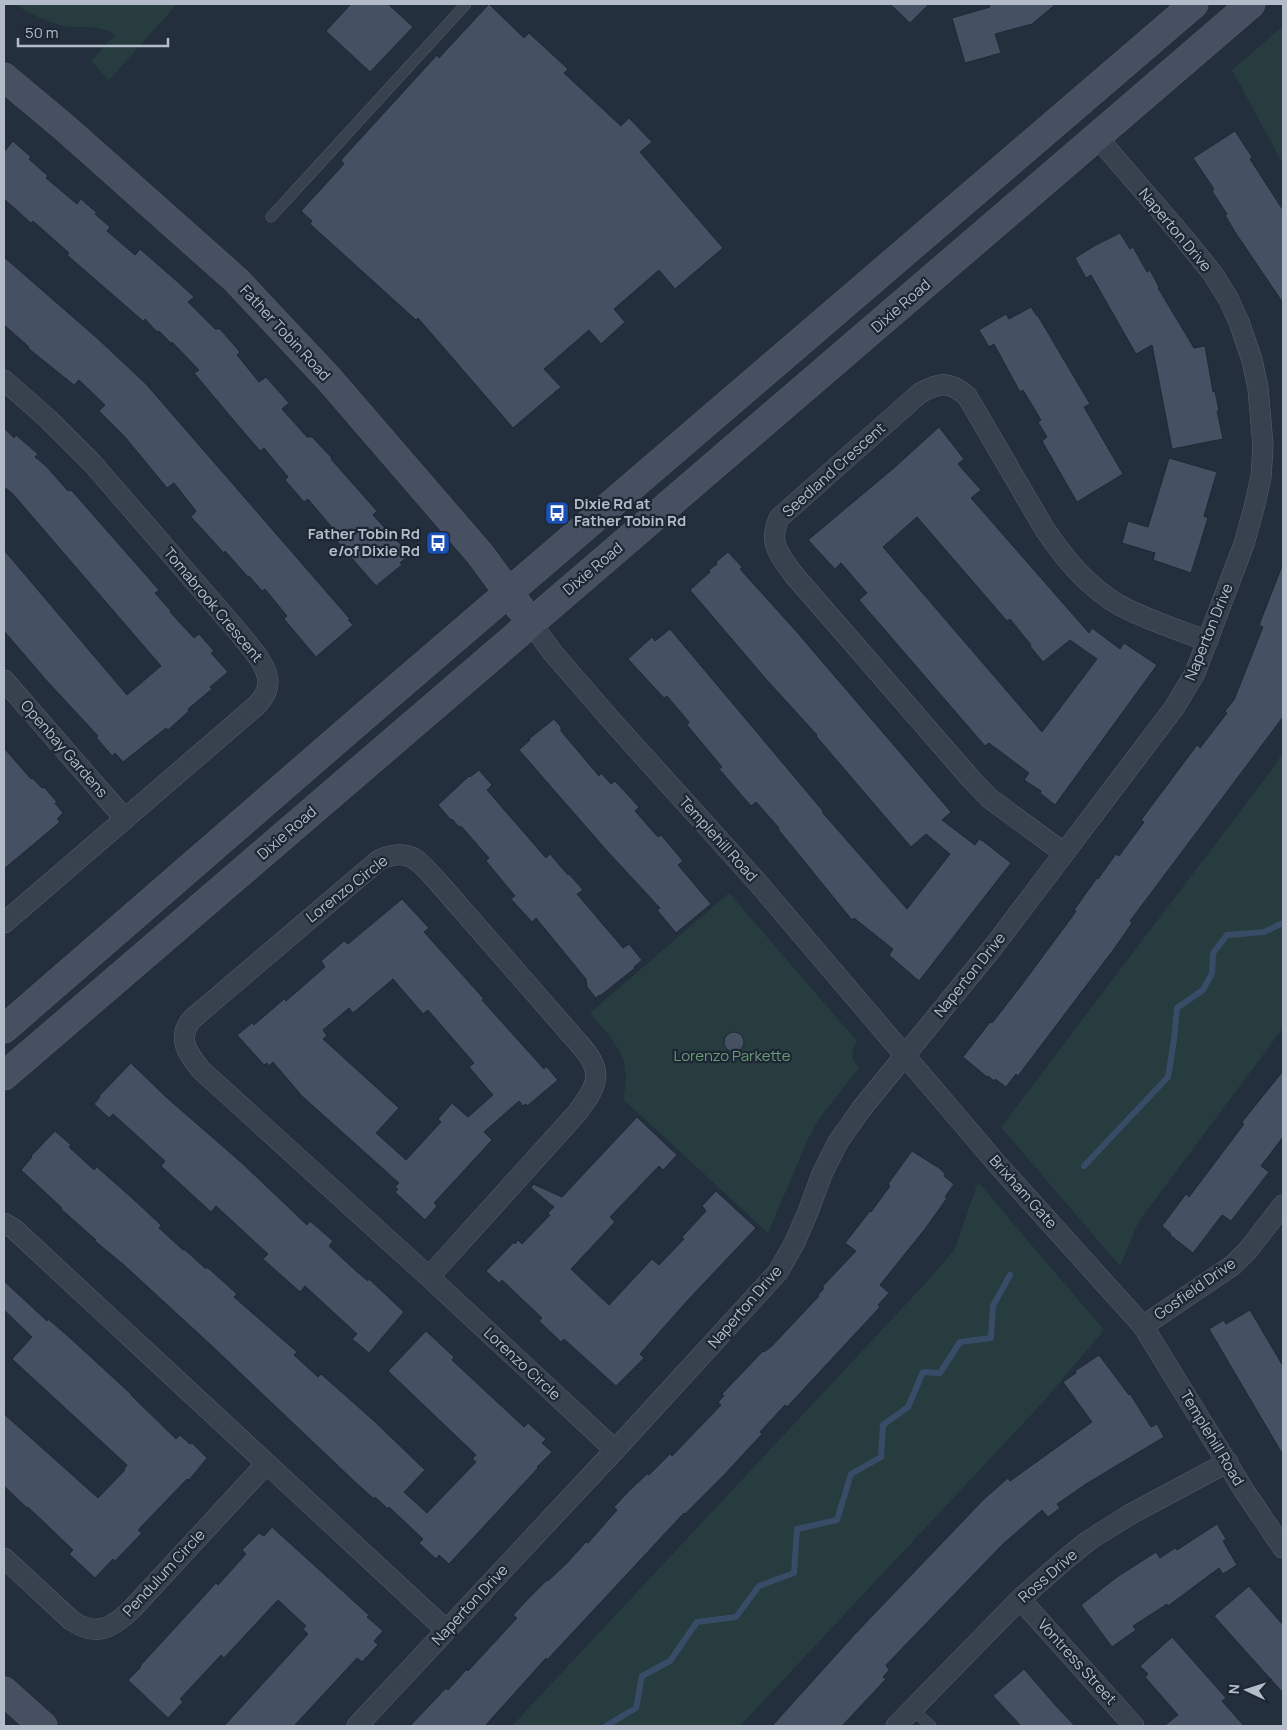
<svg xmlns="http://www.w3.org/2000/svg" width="1287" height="1730" font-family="Manrope,sans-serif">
  <rect width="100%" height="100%" fill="#242f3e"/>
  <g fill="#263c3f">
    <path d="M15,4H177L109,80L91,61L115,35C101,24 82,29 65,26C52,24 25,12 15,4Z"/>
    <polygon points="1283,26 1283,164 1232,70"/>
    <polygon points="1283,751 1283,1028 1139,1221 1120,1266 1001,1127 1276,764"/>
    <path d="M729,893L857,1041L854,1046L852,1058L859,1068L821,1116L809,1137L768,1233L623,1099C633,1057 615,1043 590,1013Z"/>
    <polygon points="978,1182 1104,1330 1044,1401 740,1726 512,1726 923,1286 955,1249"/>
  </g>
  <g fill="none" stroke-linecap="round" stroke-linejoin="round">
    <g stroke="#394c67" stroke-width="6">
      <polyline points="1084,1166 1168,1077 1174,1040 1177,1008 1203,990 1212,973 1213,953 1227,935 1264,932 1283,923"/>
      <polyline points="606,1726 636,1708 642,1676 670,1661 697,1622 736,1617 759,1586 794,1573 797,1529 837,1520 851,1474 881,1457 883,1425 908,1407 923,1372 940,1373 960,1342 991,1338 993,1306 1010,1275"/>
    </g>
  </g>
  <g fill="#455162" stroke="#1f2835" fill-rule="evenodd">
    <polygon points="351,4 388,4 413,27 370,72 326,31"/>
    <polygon points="489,4 524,38 529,33 568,69 564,73 621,126 629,118 652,142 640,152 723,248 675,289 659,270 614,309 625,322 601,344 589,330 544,369 561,387 513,428 418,318 416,320 310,224 312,221 301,211 344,164 341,160 437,55 439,58"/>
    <polygon points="890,4 929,4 910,23"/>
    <polygon points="989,4 1056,4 1032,24 995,34 1001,53 965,63 952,18 990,7"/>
    <polygon points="1235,131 1252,157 1250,159 1283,210 1283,303 1235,232 1225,215 1227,214 1212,191 1214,189 1193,158"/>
    <polygon points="13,141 31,157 29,159 48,176 46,178 77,204 81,199 97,213 95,214 110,227 107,231 135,255 140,249 179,283 194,297 188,302 215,329 220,329 240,352 237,355 259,382 266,377 289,403 282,409 307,437 312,437 332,458 331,459 377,511 373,515 399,543 408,544 406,552 409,555 400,563 402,565 398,568 376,586 330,533 334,530 308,499 304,502 285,480 288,477 264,448 260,451 236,423 194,373 199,370 172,342 171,343 159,331 157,332 145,319 143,321 67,255 69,253 33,221 31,223 4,199 4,152"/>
    <polygon points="1120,233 1130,249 1133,247 1147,272 1150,270 1159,287 1158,288 1194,348 1205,346 1213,392 1215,391 1219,411 1217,411 1223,439 1172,449 1152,345 1136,354 1091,275 1086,278 1075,258 1096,245"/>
    <polygon points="4,257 97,338 146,384 350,619 348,620 353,625 316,657 284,619 287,616 265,589 262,591 249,576 248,577 225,551 224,553 191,517 196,511 174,483 167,488 125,437 99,411 105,405 79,380 74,385 29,349 28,346 4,325"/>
    <polygon points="1031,307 1037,316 1038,316 1090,404 1084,407 1123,474 1077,502 1042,441 1047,437 1038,422 1041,420 1023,390 1020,392 994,344 989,347 979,330 1006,314 1009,319"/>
    <path d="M939,427L964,459L958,464L981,490L971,498L1089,633L1092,628L1120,649L1124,643L1157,665L1055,805L1040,793L1041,791L1024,780L1029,773L989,743L985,746L859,600L867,593L841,563L835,569L808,540L895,467ZM917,517L1007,621L1010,619L1031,645L1030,646L1043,662L1070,640L1097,659L1042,732L883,547Z"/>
    <polygon points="4,428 14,438 16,435 38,454 35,457 46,466 68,491 71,490 80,500 159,590 155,593 171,611 170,612 194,638 199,634 214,651 211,653 228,672 210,687 212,689 188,709 189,711 168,730 166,728 123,762 115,753 112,756 96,737 98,736 47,681 4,631 4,550 127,695 161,666 12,493 4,487"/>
    <polygon points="1169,458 1217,472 1204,516 1208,518 1191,573 1153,560 1155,553 1122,543 1128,521 1148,527"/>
    <polygon points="728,552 742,567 740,569 796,631 951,812 942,820 975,845 979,839 983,841 1011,863 919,981 889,955 893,949 854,918 852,920 778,829 779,828 756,802 751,806 719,769 722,767 687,725 689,722 667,696 664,698 628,659 652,637 655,641 670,629 823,811 822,812 907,909 950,854 926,834 911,847 816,736 817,735 765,678 690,590 710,572 709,570 717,564 716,562"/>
    <polygon points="1282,566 1283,567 1283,717 1130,921 1132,923 1114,949 1018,1076 1016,1074 1006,1087 995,1079 994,1081 988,1076 987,1077 963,1057 990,1022 992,1023 996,1018 1023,983 1072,917 1076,911 1074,910 1097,878 1098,879 1116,854 1119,856 1144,822 1141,820 1197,745 1200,748 1227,713 1225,711 1234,700 1263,627 1259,625"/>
    <polygon points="554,719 561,727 561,731 599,776 601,773 611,784 615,781 639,807 635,811 658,837 661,835 683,861 678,865 711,904 676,933 657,910 660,908 608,852 519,750 530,740 529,739"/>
    <polygon points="4,748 31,779 32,778 42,788 44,787 57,802 55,803 63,813 57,819 60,822 4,869"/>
    <polygon points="479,770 492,785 487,790 546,858 550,854 568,875 569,874 583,890 577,894 623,948 629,944 642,960 634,967 635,968 600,996 599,995 596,998 587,987 586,979 536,918 532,922 511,899 515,896 486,861 489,858 461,826 459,827 452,819 451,820 438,805 469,776 470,777"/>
    <path d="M402,899L429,928L424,932L484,999L482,1000L544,1069L546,1066L558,1080L527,1106L526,1104L523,1106L519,1101L484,1132L492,1140L434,1203L437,1206L425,1220L395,1192L398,1189L395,1187L399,1183L302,1096L273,1062L269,1066L267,1063L264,1065L237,1035L252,1023L254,1025L284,999L286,1001L325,967L321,961L344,941L348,944ZM393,979L423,1014L428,1010L474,1063L469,1067L493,1095L468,1117L452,1103L438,1119L441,1122L406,1160L376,1133L399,1108L323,1039L327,1036L323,1030L349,1008L353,1013Z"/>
    <circle cx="734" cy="1042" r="10"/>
    <polygon points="131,1063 166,1097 243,1164 307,1225 310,1221 333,1241 329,1246 356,1271 368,1281 369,1279 404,1312 369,1353 352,1339 357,1334 305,1286 300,1292 263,1259 268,1254 216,1206 211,1212 161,1166 165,1161 113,1114 109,1118 94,1104 100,1097 99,1096"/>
    <polygon points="1283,1071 1283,1137 1261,1166 1269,1172 1231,1221 1222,1215 1193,1253 1170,1235 1171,1234 1162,1226 1186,1194 1189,1197 1244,1124 1242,1122"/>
    <polygon points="637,1117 677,1155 663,1170 659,1166 610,1217 615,1222 571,1269 594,1291 609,1305 652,1259 659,1265 684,1239 682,1237 706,1211 702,1206 716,1191 756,1228 687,1301 640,1354 644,1358 616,1386 564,1339 561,1342 539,1321 542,1318 502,1280 499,1283 486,1271 514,1242 515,1244 518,1240 522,1244 550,1215 548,1213 554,1207 531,1188 533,1184 562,1197"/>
    <polygon points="55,1131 71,1145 69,1147 94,1170 97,1167 132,1198 161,1225 159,1228 183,1250 184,1249 206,1269 207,1267 237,1294 234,1297 297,1352 294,1355 318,1377 321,1374 373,1420 425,1470 404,1492 427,1513 476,1462 472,1459 476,1455 388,1371 426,1331 454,1357 452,1360 524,1427 528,1423 546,1439 542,1443 552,1452 537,1467 538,1468 449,1564 439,1555 436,1559 419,1543 423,1539 389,1507 388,1509 375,1497 374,1499 353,1480 212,1346 124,1265 95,1241 96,1240 61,1209 62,1208 21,1170 32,1157 31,1156"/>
    <polygon points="912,1151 939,1168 945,1174 944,1176 954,1184 945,1197 947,1198 925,1229 880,1285 889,1293 878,1305 880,1307 787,1407 785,1405 760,1432 762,1434 724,1475 685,1514 684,1513 547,1660 546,1658 485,1726 410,1726 446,1688 448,1690 467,1669 468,1671 517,1618 513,1615 527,1600 547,1580 548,1581 567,1563 586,1542 588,1543 617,1510 614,1507 628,1492 647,1474 649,1475 670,1454 672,1456 721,1405 718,1402 724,1396 722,1394 763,1351 764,1352 771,1347 819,1296 818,1295 824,1288 822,1287 856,1251 845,1243 870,1211 871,1212 890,1186 888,1184"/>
    <polygon points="4,1281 47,1321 48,1319 69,1337 131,1394 131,1395 176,1439 180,1435 190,1444 192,1443 207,1458 189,1480 187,1479 138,1530 142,1533 115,1561 113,1559 95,1578 69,1554 73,1550 28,1507 27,1508 4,1486 4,1414 98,1498 125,1470 124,1469 127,1465 12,1359 32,1337 4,1310"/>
    <polygon points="1250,1310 1283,1366 1283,1455 1209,1329 1224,1320 1226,1324"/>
    <polygon points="1099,1355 1129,1395 1130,1394 1151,1427 1157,1424 1164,1437 1086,1484 1057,1504 1060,1508 1048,1517 1042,1510 1002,1545 886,1665 889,1670 883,1677 886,1679 842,1726 772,1726 854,1635 984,1499 1008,1478 1010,1481 1092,1422 1063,1382 1076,1373 1075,1371"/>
    <polygon points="1217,1524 1226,1539 1223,1541 1237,1565 1223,1574 1219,1568 1168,1606 1167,1604 1133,1626 1136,1630 1112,1647 1081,1605 1117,1577 1156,1552 1160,1558 1175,1548 1177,1550"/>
    <polygon points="272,1527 369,1615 367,1617 383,1631 374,1641 378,1645 362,1662 357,1658 294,1726 224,1726 308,1634 303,1629 306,1626 278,1600 224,1658 221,1655 180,1699 183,1702 168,1718 128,1680 141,1667 140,1666 216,1583 218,1585 246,1554 242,1550 259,1533 264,1536"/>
    <polygon points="1249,1586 1283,1625 1283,1693 1214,1616"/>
    <polygon points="1172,1637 1226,1698 1222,1701 1244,1726 1164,1726 1178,1715 1145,1677 1148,1674 1140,1666"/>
    <polygon points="1024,1669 1056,1706 1075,1726 1021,1726 993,1696"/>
  </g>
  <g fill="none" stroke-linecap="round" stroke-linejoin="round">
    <defs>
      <g id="lane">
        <polyline points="271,217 466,4"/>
        <polyline points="912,1709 931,1726"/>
      </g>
      <g id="street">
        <path d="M4,380L48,419L93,464L240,634C251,649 275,671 266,692C264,697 260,701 257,705L4,923"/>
        <polyline points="531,623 553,653 611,720 758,883 998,1165 1143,1326 1245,1492 1283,1548"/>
        <polyline points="4,680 125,819"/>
        <path d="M1064,853L989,798L971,779L794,575C779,555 768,543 779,518L920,393C939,383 948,380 967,396L1044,528C1063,557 1088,587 1119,605C1147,620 1178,630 1208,641"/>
        <path d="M4,1223L14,1229C159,1362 301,1497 446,1630"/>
        <path d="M429,1277L577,1113C587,1099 602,1082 593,1064C591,1058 586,1052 582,1047L438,882C419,861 409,846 379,860L192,1019C176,1038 188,1054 201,1070L429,1277L615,1450"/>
        <polyline points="1143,1326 1233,1265 1248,1250 1283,1205"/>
        <path d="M4,1558L71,1620C95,1637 111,1629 131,1610L266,1464"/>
        <polyline points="1020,1599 1134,1726"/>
        <polyline points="357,1726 615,1450 778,1272 794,1244 808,1212 822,1174 838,1142 862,1108 994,946 1174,708 1195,673 1244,544 1254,508 1261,477 1263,445 1258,388 1252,360 1239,322 1228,298 1213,274 1184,238 1097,137"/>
        <polyline points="896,1726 1020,1599 1067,1558 1088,1541 1129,1515 1228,1462"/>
      </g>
      <g id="secondary">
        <polyline points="4,77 65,128 236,280 329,379 480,554 520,608"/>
        <polyline points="4,1029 360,720 1194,4"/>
        <polyline points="4,1076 1251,4"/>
        <polyline points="4,1691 43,1726"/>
      </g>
    </defs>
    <use href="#lane" stroke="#565f6c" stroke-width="11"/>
    <use href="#street" stroke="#565f6c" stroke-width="21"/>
    <use href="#secondary" stroke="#565f6c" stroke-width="29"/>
    <use href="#lane" stroke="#38414e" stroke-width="10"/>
    <use href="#street" stroke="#38414e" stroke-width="20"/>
    <use href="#secondary" stroke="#465061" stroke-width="28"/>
  </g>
  <defs>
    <symbol id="bus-square" viewBox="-11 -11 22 22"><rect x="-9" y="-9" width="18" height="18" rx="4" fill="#1a4fb4" stroke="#1d2633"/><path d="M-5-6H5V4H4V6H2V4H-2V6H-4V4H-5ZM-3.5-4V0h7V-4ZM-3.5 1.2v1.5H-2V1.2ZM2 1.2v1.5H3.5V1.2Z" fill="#fff"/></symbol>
  </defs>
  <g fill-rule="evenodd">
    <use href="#bus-square" x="543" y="499" width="28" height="28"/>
    <use href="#bus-square" x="424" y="529" width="28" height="28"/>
  </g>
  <g text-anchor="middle" stroke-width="4.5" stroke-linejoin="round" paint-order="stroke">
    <g font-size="15" fill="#b4bcc9" stroke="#1d2633">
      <text transform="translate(1175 230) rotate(50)" y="5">Naperton Drive</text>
      <text transform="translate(901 306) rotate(-41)" y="5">Dixie Road</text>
      <text transform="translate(285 333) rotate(47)" y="5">Father Tobin Road</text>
      <text transform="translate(834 470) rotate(-42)" y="5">Seedland Crescent</text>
      <text transform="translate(593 569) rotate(-40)" y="5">Dixie Road</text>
      <text transform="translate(213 605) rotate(50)" y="5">Tomabrook Crescent</text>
      <text transform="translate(1209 632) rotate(-68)" y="5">Naperton Drive</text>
      <text transform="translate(64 749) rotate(49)" y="5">Openbay Gardens</text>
      <text transform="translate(287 833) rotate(-41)" y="5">Dixie Road</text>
      <text transform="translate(718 839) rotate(48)" y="5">Templehill Road</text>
      <text transform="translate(347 889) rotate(-38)" y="5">Lorenzo Circle</text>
      <text transform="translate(970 975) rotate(-51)" y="5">Naperton Drive</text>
      <text transform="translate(1023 1192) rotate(48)" y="5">Brixham Gate</text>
      <text transform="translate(1195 1289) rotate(-35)" y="5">Gosfield Drive</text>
      <text transform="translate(745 1307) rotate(-49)" y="5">Naperton Drive</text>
      <text transform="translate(522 1364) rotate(43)" y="5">Lorenzo Circle</text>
      <text transform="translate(1212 1438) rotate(59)" y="5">Templehill Road</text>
      <text transform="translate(164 1573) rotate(-47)" y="5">Pendulum Circle</text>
      <text transform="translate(1048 1576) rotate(-41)" y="5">Ross Drive</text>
      <text transform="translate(470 1605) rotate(-47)" y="5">Naperton Drive</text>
      <text transform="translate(1077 1662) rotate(48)" y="5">Vontress Street</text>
    </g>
    <g font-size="15" font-weight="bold" fill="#b4bcc9" stroke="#1d2633" text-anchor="start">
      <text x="574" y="509">Dixie Rd at<tspan x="574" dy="17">Father Tobin Rd</tspan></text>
      <text x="420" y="539" text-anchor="end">Father Tobin Rd<tspan x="420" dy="17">e/of Dixie Rd</tspan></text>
    </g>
    <g font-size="15" fill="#6b9a76" stroke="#1d2633">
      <text x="732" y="1061">Lorenzo Parkette</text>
    </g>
  </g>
  <rect width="1287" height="1730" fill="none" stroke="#b4bcc9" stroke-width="10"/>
  <g transform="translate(1247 1690) rotate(274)" stroke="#1d2633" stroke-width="4" paint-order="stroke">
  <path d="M0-4L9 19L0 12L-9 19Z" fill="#b4bcc9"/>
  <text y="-8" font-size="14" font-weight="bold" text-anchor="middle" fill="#b4bcc9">N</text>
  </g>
  <path d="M18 38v8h150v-8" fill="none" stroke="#b4bcc9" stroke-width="2.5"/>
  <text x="25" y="38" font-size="15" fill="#b4bcc9" stroke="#1d2633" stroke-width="4" paint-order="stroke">50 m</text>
</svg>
